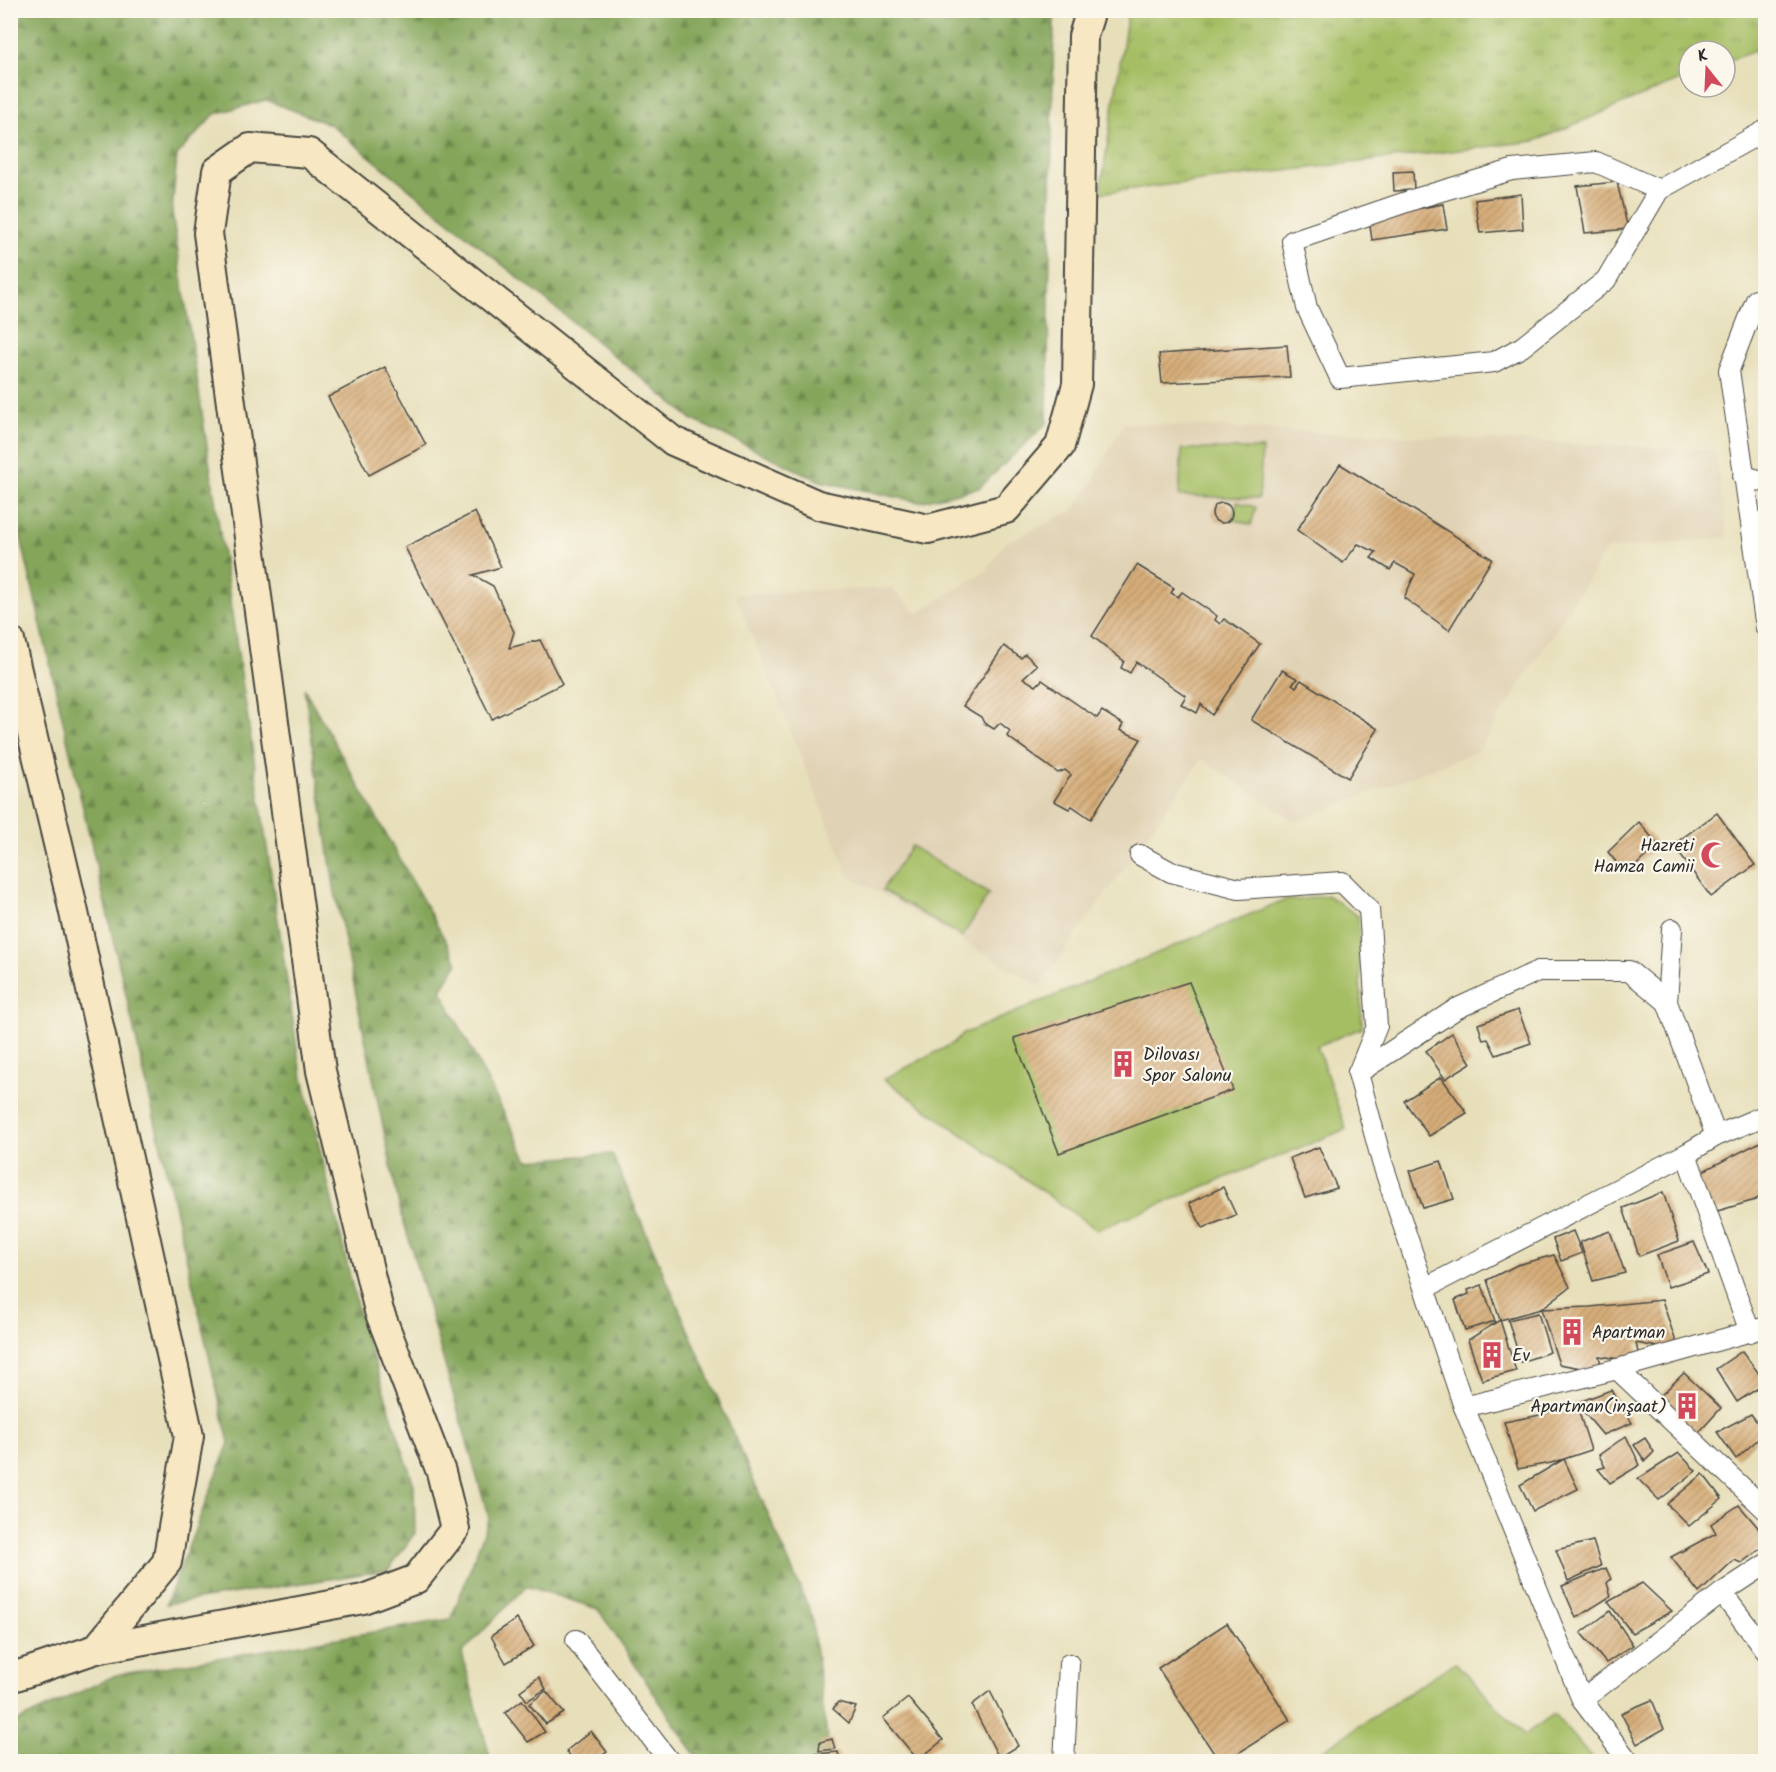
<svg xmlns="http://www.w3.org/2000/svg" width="1776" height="1772" font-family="Kalam,sans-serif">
  <defs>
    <pattern id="forest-firs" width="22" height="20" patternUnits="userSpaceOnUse" patternTransform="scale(1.5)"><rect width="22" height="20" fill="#84a55a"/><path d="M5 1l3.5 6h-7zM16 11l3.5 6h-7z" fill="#6c874b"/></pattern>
    <pattern id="park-tufts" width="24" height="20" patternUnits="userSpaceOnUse" patternTransform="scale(1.5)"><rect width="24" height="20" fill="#a5be64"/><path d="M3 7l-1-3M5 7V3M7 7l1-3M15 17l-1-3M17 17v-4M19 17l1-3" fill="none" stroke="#879b53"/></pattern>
    <pattern id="building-hatch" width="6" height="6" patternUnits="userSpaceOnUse" patternTransform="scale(1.5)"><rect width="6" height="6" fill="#d7ae7a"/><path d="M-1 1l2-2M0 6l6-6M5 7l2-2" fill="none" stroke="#af8e64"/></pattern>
  </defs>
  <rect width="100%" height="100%" fill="#fbf7ec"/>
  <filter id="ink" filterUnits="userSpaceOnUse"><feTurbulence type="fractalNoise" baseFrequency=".0167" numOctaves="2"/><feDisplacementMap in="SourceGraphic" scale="12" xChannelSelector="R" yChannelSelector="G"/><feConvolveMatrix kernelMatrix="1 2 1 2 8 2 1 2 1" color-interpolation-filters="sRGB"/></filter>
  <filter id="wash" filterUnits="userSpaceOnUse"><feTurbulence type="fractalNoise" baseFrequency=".008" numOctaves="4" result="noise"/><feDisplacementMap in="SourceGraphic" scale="24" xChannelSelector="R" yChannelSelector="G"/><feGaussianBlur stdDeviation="1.35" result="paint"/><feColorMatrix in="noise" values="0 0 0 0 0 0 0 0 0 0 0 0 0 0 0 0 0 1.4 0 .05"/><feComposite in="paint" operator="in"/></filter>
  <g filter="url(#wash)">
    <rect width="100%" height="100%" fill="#e7dfba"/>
    <polygon fill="#e0d2b4" points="1124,423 1715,450 1728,538 1607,549 1478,751 1295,822 1202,759 1040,986 849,876 735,594 892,588 917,613 986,571 1005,543 1073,511 1094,478"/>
    <g fill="url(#forest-firs)" stroke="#586842" stroke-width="1.5">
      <polygon points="10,11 1058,11 1054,20 1047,423 979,488 919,502 820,481 693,420 331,125 266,100 215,114 177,155 172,212 299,1061 359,1314 414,1485 415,1533 388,1570 166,1604 229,1443 11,495"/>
      <polygon points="304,688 458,963 441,990 528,1160 612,1154 811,1613 830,1761 699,1761 598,1609 526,1586 462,1653 491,1761 11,1761 10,1725 116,1675 451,1619 489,1519 399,1205 334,887"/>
    </g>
    <polygon fill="url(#park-tufts)" stroke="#687448" stroke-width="1.5" points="1128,11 1765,11 1765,47 1725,62 1725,51 1689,51 1689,76 1535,141 1100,193"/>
    <g fill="#a5be64" stroke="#687448" stroke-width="1.5">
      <polygon points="1182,449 1262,449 1259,498 1179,496"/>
      <polygon points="1237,502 1256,507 1251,525 1232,519"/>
      <polygon points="911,846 989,894 962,937 882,890"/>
      <polygon points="1327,895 1358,916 1362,1028 1317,1046 1346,1129 1097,1230 884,1079 952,1044 963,1034 1284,900 1298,900"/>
      <polygon points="1455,1662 1524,1735 1554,1714 1594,1761 1307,1761"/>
    </g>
    <g id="blocks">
      <g fill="url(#building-hatch)">
        <polygon points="1413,171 1414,190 1394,191 1393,172"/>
        <polygon points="1617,182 1628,229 1585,233 1577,186"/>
        <polygon points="1521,194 1523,229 1480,233 1475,200"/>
        <polygon points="1443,204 1447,229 1372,240 1369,218"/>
        <polygon points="1287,345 1290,377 1162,383 1159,354"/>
        <polygon points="385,367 426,445 369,475 328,397"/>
        <polygon points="1340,464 1492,559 1449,630 1404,598 1415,574 1395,563 1390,570 1371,558 1376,552 1358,544 1343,563 1297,530"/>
        <circle cx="1222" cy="513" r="10"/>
        <polygon points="475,512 501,567 473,575 493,586 514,632 509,648 540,640 562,684 492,719 405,547"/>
        <polygon points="1137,565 1174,588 1171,593 1178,597 1182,592 1217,616 1215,620 1220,624 1224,619 1260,644 1212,715 1201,704 1197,713 1181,704 1186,696 1136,662 1130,673 1121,668 1124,661 1092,636"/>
        <polygon points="1004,646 1021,658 1025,654 1037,665 1023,678 1036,686 1042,680 1097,718 1102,711 1123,724 1120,730 1141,739 1091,819 1072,806 1069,809 1054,801 1071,775 1065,770 1058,773 1007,736 1010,731 1000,723 994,729 984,723 981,717 963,706"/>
        <polygon points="1282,670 1298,679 1292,684 1296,687 1301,680 1378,729 1348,778 1251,720"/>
        <polygon points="1717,813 1755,865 1711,897 1673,845"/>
        <polygon points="1639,822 1658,845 1631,870 1624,865 1620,867 1608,852"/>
        <polygon points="1189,982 1233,1090 1059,1153 1014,1038"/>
        <polygon points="1518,1010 1531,1043 1496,1055 1488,1039 1483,1040 1478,1024"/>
        <polygon points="1452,1033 1471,1063 1445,1079 1426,1051"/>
        <polygon points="1441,1077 1467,1113 1429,1136 1404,1101"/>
        <polygon points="1766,1139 1766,1193 1755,1200 1707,1214 1693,1176"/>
        <polygon points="1319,1147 1337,1188 1305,1198 1290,1158"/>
        <polygon points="1441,1161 1454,1199 1423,1208 1410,1171"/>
        <polygon points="1223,1187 1236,1215 1203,1228 1189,1203"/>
        <polygon points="1663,1192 1679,1241 1639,1256 1623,1208"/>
        <polygon points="1573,1231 1582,1253 1561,1261 1553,1239"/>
        <polygon points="1610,1231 1625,1273 1593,1281 1580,1242"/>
        <polygon points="1694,1242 1708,1274 1668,1287 1657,1255"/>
        <polygon points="1554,1255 1570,1287 1541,1309 1500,1320 1487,1280 1517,1265"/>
        <polygon points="1482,1285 1495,1321 1465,1330 1455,1300 1469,1294 1468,1290"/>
        <polygon points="1662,1300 1679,1351 1636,1343 1640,1362 1599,1356 1603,1372 1559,1364 1541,1309 1590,1307"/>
        <polygon points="1538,1313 1550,1352 1521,1362 1508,1320"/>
        <polygon points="1500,1320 1516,1371 1482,1380 1468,1340"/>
        <polygon points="1742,1351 1766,1383 1737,1402 1716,1369"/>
        <polygon points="1684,1373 1721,1408 1692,1440 1653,1403"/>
        <polygon points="1611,1390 1632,1423 1603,1435 1576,1403"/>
        <polygon points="1576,1403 1591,1450 1564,1459 1578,1489 1533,1511 1520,1485 1564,1459 1551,1463 1518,1469 1504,1422 1540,1415"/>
        <polygon points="1751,1414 1765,1433 1736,1459 1717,1432"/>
        <polygon points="1626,1436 1640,1465 1610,1483 1598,1469 1605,1467 1599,1455"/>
        <polygon points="1645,1438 1654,1452 1645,1461 1634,1445"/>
        <polygon points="1679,1453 1696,1471 1659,1500 1638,1479"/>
        <polygon points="1703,1474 1722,1499 1689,1526 1667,1504"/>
        <polygon points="1739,1505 1766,1537 1766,1545 1741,1563 1734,1560 1699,1593 1671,1557 1716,1533 1711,1524"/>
        <polygon points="1593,1541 1601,1566 1568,1581 1556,1550"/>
        <polygon points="1606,1568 1611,1579 1607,1583 1611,1596 1576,1618 1562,1586"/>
        <polygon points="1642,1583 1672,1611 1632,1633 1608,1602"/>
        <polygon points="1610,1611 1633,1645 1606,1663 1581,1633"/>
        <polygon points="517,1619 534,1646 506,1663 491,1636"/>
        <polygon points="1227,1623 1290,1720 1226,1761 1219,1761 1158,1668"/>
        <polygon points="539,1677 546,1689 527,1701 520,1691"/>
        <polygon points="546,1691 564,1713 546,1724 529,1704"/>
        <polygon points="990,1691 1018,1746 999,1758 972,1705"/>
        <polygon points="908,1698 943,1740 918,1760 883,1718"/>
        <polygon points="522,1700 545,1732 528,1742 505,1713"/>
        <polygon points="1652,1700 1664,1729 1637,1744 1621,1713"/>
        <polygon points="838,1702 856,1707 849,1723 833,1709"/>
        <polygon points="591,1731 607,1752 594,1761 575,1761 566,1751"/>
        <polygon points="832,1739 835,1749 819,1751 820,1742"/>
        <polygon points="838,1752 840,1761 817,1761 816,1754"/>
      </g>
    </g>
  </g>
  <g filter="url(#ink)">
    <use href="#blocks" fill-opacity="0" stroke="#474640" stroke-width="1.5"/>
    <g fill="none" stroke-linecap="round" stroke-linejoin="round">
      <defs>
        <g id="street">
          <polyline points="1659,190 1596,162 1512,170 1418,198 1292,241 1307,308 1340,378 1494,362 1522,347 1606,280 1659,190 1766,130"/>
          <polyline points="1766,300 1756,300 1729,370 1766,628"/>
          <polyline points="1743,476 1766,482"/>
          <polyline points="1140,855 1171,872 1239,889 1342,882 1369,909 1377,1026 1358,1073"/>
          <polyline points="1672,929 1667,1002 1716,1136"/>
          <polyline points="1686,1154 1750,1332"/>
          <polyline points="1425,1288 1686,1154 1716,1136 1766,1115"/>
          <polyline points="1617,1369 1766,1510"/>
          <polyline points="1464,1407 1617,1369 1766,1327"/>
          <polyline points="1722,1593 1766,1651"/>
          <polyline points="576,1640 670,1762"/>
          <polyline points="1582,1700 1722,1593 1766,1564"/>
          <polyline points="1064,1762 1069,1664"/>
          <polyline points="1629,1762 1582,1700 1464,1407 1382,1162 1358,1073 1456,1009 1538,971 1629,971 1667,1002"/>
        </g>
        <g id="secondary">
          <polyline points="10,641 69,890 189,1436 167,1562 96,1649"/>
          <polyline points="10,1678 96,1649 363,1599 416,1579 455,1529 441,1472 379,1311 321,1071 208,233 217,171 250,148 309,153 673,441 818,505 928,529 1006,509 1060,446 1077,384 1083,36 1091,10"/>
        </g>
      </defs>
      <use href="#street" stroke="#474640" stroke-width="22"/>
      <use href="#secondary" stroke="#474640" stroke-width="32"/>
      <use href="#street" stroke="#fff" stroke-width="20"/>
      <use href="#secondary" stroke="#f7e8c3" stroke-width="28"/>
    </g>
  </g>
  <defs>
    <symbol id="mosque-bare" viewBox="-9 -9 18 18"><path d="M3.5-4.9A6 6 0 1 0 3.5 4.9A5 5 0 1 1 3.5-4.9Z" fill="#d1495b" stroke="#fbf7ec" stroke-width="2.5" paint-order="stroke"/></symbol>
    <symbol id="building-bare" viewBox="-9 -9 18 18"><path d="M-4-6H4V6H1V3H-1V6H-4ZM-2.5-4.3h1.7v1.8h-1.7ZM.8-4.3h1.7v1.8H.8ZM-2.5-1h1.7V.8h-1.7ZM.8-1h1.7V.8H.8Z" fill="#d1495b" stroke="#fbf7ec" stroke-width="2.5" paint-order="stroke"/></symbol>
  </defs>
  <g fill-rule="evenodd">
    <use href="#mosque-bare" x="1695" y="836" width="38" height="38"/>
    <use href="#building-bare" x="1104" y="1045" width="38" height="38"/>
    <use href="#building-bare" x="1553" y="1313" width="38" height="38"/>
    <use href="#building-bare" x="1473" y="1336" width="38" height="38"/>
    <use href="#building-bare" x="1668" y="1387" width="38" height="38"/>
  </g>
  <g text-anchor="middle" stroke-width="4.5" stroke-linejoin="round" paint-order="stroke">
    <g font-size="18" fill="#2b2b2b" stroke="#fbf7ec" text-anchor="start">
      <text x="1694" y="851" text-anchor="end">Hazreti<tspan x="1694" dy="21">Hamza Camii</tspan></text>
      <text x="1143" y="1060">Dilovası<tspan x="1143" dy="21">Spor Salonu</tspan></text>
      <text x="1592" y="1338">Apartman</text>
      <text x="1512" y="1361">Ev</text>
      <text x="1667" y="1412" text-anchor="end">Apartman(inşaat)</text>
    </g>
  </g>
  <rect width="1776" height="1772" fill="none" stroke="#fbf7ec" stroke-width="36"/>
  <g transform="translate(1707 69) rotate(342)"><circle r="28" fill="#fbf7ec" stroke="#a8a59f" stroke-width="1.5"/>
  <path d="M0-4.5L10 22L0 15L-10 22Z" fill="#d1495b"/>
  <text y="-9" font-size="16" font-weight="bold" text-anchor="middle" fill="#2b2b2b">K</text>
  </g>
</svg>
